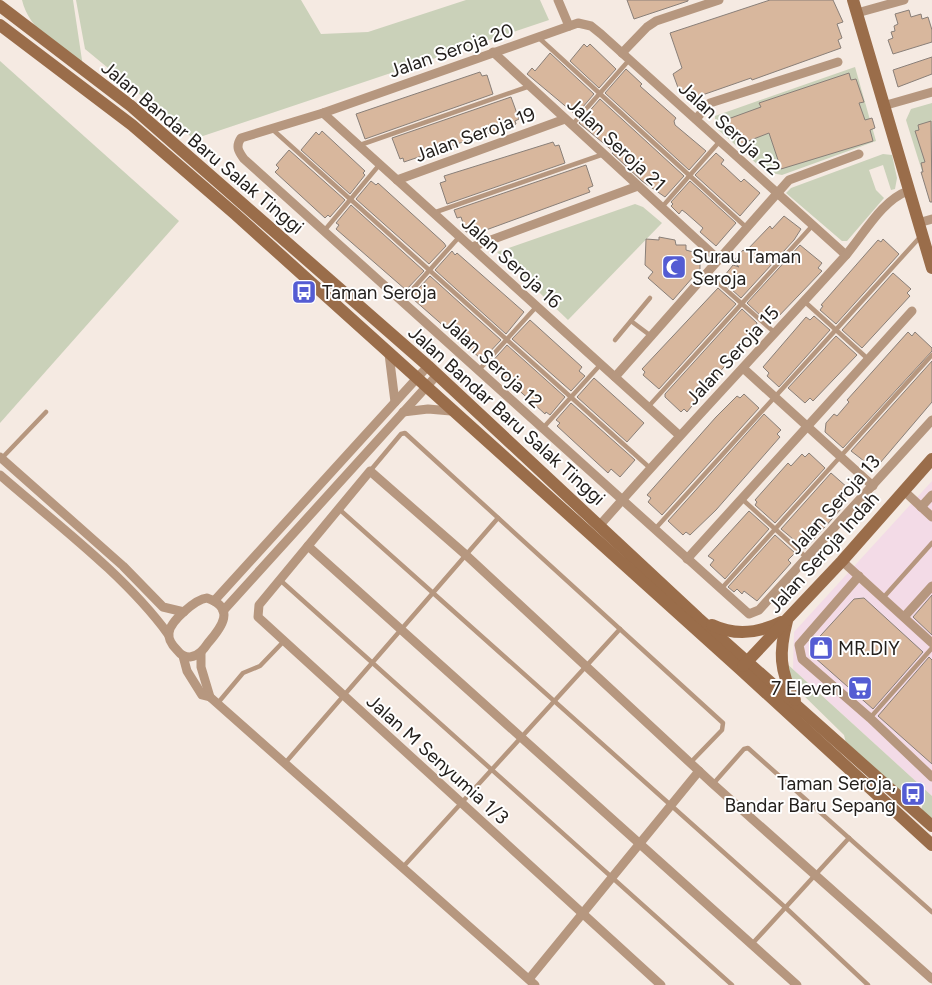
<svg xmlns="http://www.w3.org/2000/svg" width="932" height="985" font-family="Figtree,sans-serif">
  <rect width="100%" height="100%" fill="#f5eae2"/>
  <polygon fill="#f3dbe7" points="932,481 932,796 793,669 794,632"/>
  <g fill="#cad1b9">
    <path d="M22,0H73L83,67C60,48 29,30 22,0Z"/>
    <polygon points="76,0 301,0 321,34 368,32 466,0 540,0 549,20 194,139 85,49"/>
    <polygon points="0,61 179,221 0,423"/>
    <polygon points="855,67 876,141 782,175 766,172 715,127 715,116"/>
    <polygon points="932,103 932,203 906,120 911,109"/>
    <polygon points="883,154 892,155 897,178 895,189 891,190 883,165 869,170 876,190 884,198 847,241 842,241 786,193 791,188"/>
    <polygon points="635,204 643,207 662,223 568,320 497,252"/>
    <polygon points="785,662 932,796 932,819 921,810 925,796 913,785 901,791 846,743 844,735 796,688"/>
  </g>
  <g fill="#d8b79d" stroke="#897f78">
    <polygon points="627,0 688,0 688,1 634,19"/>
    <polygon points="770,0 833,0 843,22 837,24 842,38 838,40 841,48 752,80 751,78 688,100 685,91 680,93 673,74 682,68 670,33"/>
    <polygon points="909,10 911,17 921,14 922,19 928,17 932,30 932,42 893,54 888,40 893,38 891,32 895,31 894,26 898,24 895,14"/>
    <polygon points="584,44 587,47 590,44 616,69 599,88 570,61"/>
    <polygon points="550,53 594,94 576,115 527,74 532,68 535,71"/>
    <polygon points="932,57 932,74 898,87 893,70"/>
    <polygon points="626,69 642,84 640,86 676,118 674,121 675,125 706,151 689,170 605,93"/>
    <polygon points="480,72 482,76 487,75 493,94 365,139 356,114"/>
    <polygon points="849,73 851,80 856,79 864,102 859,103 865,120 872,118 875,128 870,130 873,141 781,169 769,133 738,145 728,119 761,107 759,103"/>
    <polygon points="511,97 519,119 515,121 516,124 404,162 403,158 400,159 392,138"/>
    <polygon points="600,99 684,176 665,197 642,181 612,153 614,152 579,123"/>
    <polygon points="931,121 932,202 930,202 921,172 923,172 921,163 925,162 915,131 919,130 918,125"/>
    <polygon points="322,131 365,171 363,173 365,175 350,194 301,150 316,132 319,135"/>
    <polygon points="553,142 555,146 559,145 565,163 447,204 440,183 446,181 444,176"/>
    <polygon points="289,150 345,200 330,217 328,215 325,218 275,172 279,168 276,165"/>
    <polygon points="716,153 724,160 721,164 725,167 741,182 744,179 760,193 740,216 695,175"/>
    <polygon points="586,165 593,186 588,188 590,192 475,234 474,230 466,232 461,217 457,218 454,210"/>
    <polygon points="371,181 376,185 378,183 444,243 446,246 429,264 356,199"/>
    <polygon points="690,181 736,223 716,246 700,232 703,228 686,213 682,210 679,214 671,206 673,204 671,202"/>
    <polygon points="351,205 424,271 406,290 336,229 339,225 336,223"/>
    <polygon points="784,216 801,229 794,240 741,298 721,280 733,265 739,267 733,262 743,250 745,252 770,226 772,229"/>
    <polygon points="659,237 675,240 676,245 686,245 686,250 700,254 700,269 673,300 648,278 653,272 645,265 646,239 659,240"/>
    <polygon points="883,239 899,254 836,324 820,310 823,306 821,305 878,240 881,242"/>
    <polygon points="800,245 822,263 818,268 822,271 775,320 766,312 762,317 747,303"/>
    <polygon points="452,251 455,255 457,253 524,312 506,334 435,270"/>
    <polygon points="893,273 911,289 907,293 910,296 862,348 842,330"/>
    <polygon points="430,276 501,340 484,358 482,356 480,358 413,299 412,296"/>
    <polygon points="718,288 736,304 659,389 643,375 645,372 642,369"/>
    <polygon points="742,309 757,323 755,329 687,412 684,409 681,412 665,397 665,394"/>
    <polygon points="814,316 830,330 779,387 767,376 769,373 763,367 806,317 810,320"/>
    <polygon points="530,320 582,367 579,371 585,376 571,391 512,339"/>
    <polygon points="908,332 912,336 915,332 932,348 932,351 843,448 825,432 826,423 834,414 837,416 849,402 847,400"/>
    <polygon points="836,336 857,355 813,401 810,398 805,403 788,388"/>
    <polygon points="507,345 565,397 550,415 546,412 545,414 490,364"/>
    <polygon points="932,361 932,402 880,463 868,456 864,461 851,451"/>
    <polygon points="594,378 644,423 627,442 577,397"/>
    <polygon points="744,394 759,408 662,515 648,502 651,498 647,495 716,417 737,396 740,398"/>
    <polygon points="571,403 635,460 620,477 611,469 608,473 557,426 560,423 556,420"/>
    <polygon points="764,414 781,430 777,434 780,437 716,510 690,535 686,532 683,535 668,521"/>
    <polygon points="809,453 825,468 775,523 755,505 757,502 755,500 788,463 791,466 802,454 805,457"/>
    <polygon points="831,473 848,488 846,491 848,493 838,506 841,509 805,549 781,529"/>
    <polygon points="749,511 769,529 725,579 710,565 714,560 708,556"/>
    <polygon points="775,535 795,553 788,560 791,563 757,601 744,591 742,594 737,589 734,592 728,587"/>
    <polygon points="932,595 932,635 913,617"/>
    <polygon points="864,598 923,652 873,709 814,657 811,646 854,599"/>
    <polygon points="929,657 932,660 932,764 878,716"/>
  </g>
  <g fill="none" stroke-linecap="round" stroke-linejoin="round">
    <g stroke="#b6977f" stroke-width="4.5">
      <polyline points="539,38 747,228"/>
      <polyline points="572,125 630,59"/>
      <polyline points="272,129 650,468"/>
      <polyline points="360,145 530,86"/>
      <polyline points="662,207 720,141"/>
      <polyline points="433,213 604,154"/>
      <polyline points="324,231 380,164"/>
      <polyline points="707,273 775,333"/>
      <polyline points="402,301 460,236"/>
      <polyline points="804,301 868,359"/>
      <polyline points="631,321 651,336"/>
      <polyline points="615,340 650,298"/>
      <polyline points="479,370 537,306"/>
      <polyline points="648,407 813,225"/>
      <polyline points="543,428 601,364"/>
      <polyline points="2,458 46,412"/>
      <polyline points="370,471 401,434 405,433 723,723 722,730 691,762"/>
      <polyline points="742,499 807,558"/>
      <polyline points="339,509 786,908 868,985"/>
      <polyline points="655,529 921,236"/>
      <polyline points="280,580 732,985"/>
      <polyline points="721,589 932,355"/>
      <polyline points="883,598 932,543"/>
      <polyline points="217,704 243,673 260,666 284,641"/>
      <polyline points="870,718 932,648"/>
      <polyline points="286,762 498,518"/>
      <polyline points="713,784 744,749 748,748 932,912"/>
      <polyline points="403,867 620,629"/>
      <polyline points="752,944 849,838"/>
    </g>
    <g stroke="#b6977f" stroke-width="9">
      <polyline points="558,0 569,26"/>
      <polyline points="857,13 904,0"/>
      <polyline points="493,52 719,260"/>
      <polyline points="622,53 647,27 656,21 719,0"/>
      <polyline points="883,106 932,92"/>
      <polyline points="323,113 679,435"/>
      <polyline points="696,119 710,103 838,62"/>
      <polyline points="397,180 565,119"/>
      <polyline points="918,223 932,219"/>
      <polyline points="472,247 638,186"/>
      <path d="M846,255L601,34L591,26L578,23L323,113L241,138C235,147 239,152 244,159L749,614L759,610L932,420"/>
      <polyline points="389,354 395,402"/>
      <polyline points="743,368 873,486"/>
      <polyline points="615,377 789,180 859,154"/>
      <polyline points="403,412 428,409 451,411"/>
      <polyline points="0,457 123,566 163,607 184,612"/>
      <path d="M0,475C55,523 125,575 168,634"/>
      <polyline points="903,490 932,517"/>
      <polyline points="921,507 932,495"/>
      <path d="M600,525C680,434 764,346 846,255C864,234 882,200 908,191"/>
      <polyline points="308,546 797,985"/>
      <polyline points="687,559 912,311"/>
      <polyline points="842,561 932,643"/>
      <polyline points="859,576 799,645 802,659 870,718 932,777"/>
      <path d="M207,598C236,608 222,627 208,643C204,649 199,656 190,657C185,657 180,654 177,650C173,646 168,639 169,633C170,621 196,599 207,598Z"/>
      <polyline points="214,601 428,366"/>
      <polyline points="223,611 437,375"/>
      <polyline points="904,617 932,586"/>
      <polyline points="201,652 201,667 210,697"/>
      <polyline points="183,656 187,671 202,695 210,697 535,985"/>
      <polyline points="529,979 699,771"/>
      <polyline points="661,985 258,617 259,605 370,471 466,555 713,784 932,979"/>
    </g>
    <g stroke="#9a6d4a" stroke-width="12">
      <polyline points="853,0 932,268"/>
      <polyline points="0,6 131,106 428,366 698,618 932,826"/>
      <polyline points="0,25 132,125 235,214 740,669 932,845"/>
      <path d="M787,621C779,652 779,670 795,700"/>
      <path d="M712,625C735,636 759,633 781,622"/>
      <polyline points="743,666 842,561 932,459"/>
    </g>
  </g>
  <defs>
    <symbol id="mosque-square" viewBox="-11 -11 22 22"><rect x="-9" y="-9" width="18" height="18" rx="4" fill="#545cd3" stroke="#fff"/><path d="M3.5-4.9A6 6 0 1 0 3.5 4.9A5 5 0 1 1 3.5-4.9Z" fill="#fff"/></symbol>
    <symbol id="bus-square" viewBox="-11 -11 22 22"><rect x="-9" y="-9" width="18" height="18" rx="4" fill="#545cd3" stroke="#fff"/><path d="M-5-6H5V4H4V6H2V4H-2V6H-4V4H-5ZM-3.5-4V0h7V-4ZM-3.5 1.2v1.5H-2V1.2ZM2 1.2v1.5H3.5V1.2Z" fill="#fff"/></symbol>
    <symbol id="shop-square" viewBox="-11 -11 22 22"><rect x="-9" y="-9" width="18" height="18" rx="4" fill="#545cd3" stroke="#fff"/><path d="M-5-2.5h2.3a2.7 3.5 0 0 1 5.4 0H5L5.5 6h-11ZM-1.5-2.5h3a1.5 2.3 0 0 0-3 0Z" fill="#fff"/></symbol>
    <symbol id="supermarket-square" viewBox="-11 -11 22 22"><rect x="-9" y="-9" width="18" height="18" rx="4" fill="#545cd3" stroke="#fff"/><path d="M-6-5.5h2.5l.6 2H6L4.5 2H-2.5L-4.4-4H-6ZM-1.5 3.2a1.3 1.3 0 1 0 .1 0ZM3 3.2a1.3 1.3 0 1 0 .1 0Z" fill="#fff"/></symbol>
  </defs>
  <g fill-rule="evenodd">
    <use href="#mosque-square" x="660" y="253" width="28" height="28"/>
    <use href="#bus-square" x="290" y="278" width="28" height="28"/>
    <use href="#shop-square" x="807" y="634" width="28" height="28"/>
    <use href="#supermarket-square" x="846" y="674" width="28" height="28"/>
    <use href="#bus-square" x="899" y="780" width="28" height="28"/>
  </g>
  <g text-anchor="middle" stroke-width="4" stroke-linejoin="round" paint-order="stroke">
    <g font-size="19" fill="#24201d" stroke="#fff">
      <text transform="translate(451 50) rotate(-19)" y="7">Jalan Seroja 20</text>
      <text transform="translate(730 128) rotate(42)" y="7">Jalan Seroja 22</text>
      <text transform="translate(475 134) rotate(-20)" y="7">Jalan Seroja 19</text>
      <text transform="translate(617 144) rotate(43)" y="7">Jalan Seroja 21</text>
      <text transform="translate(203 147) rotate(40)" y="7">Jalan Bandar Baru Salak Tinggi</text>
      <text transform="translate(512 262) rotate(42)" y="7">Jalan Seroja 16</text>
      <text transform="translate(732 355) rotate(-47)" y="7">Jalan Seroja 15</text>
      <text transform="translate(493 362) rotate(42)" y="7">Jalan Seroja 12</text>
      <text transform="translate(507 415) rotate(42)" y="7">Jalan Bandar Baru Salak Tinggi</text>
      <text transform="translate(834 504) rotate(-48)" y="7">Jalan Seroja 13</text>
      <text transform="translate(823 552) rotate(-48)" y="7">Jalan Seroja Indah</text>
      <text transform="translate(438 759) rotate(42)" y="7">Jalan M Senyumia 1/3</text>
    </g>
    <g font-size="19" fill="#24201d" stroke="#fff" text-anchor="start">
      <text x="692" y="263">Surau Taman<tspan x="692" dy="22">Seroja</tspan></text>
      <text x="322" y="299">Taman Seroja</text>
      <text x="838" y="655">MR.DIY</text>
      <text x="842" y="695" text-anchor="end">7 Eleven</text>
      <text x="896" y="790" text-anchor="end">Taman Seroja,<tspan x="896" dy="22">Bandar Baru Sepang</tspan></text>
    </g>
  </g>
</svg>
